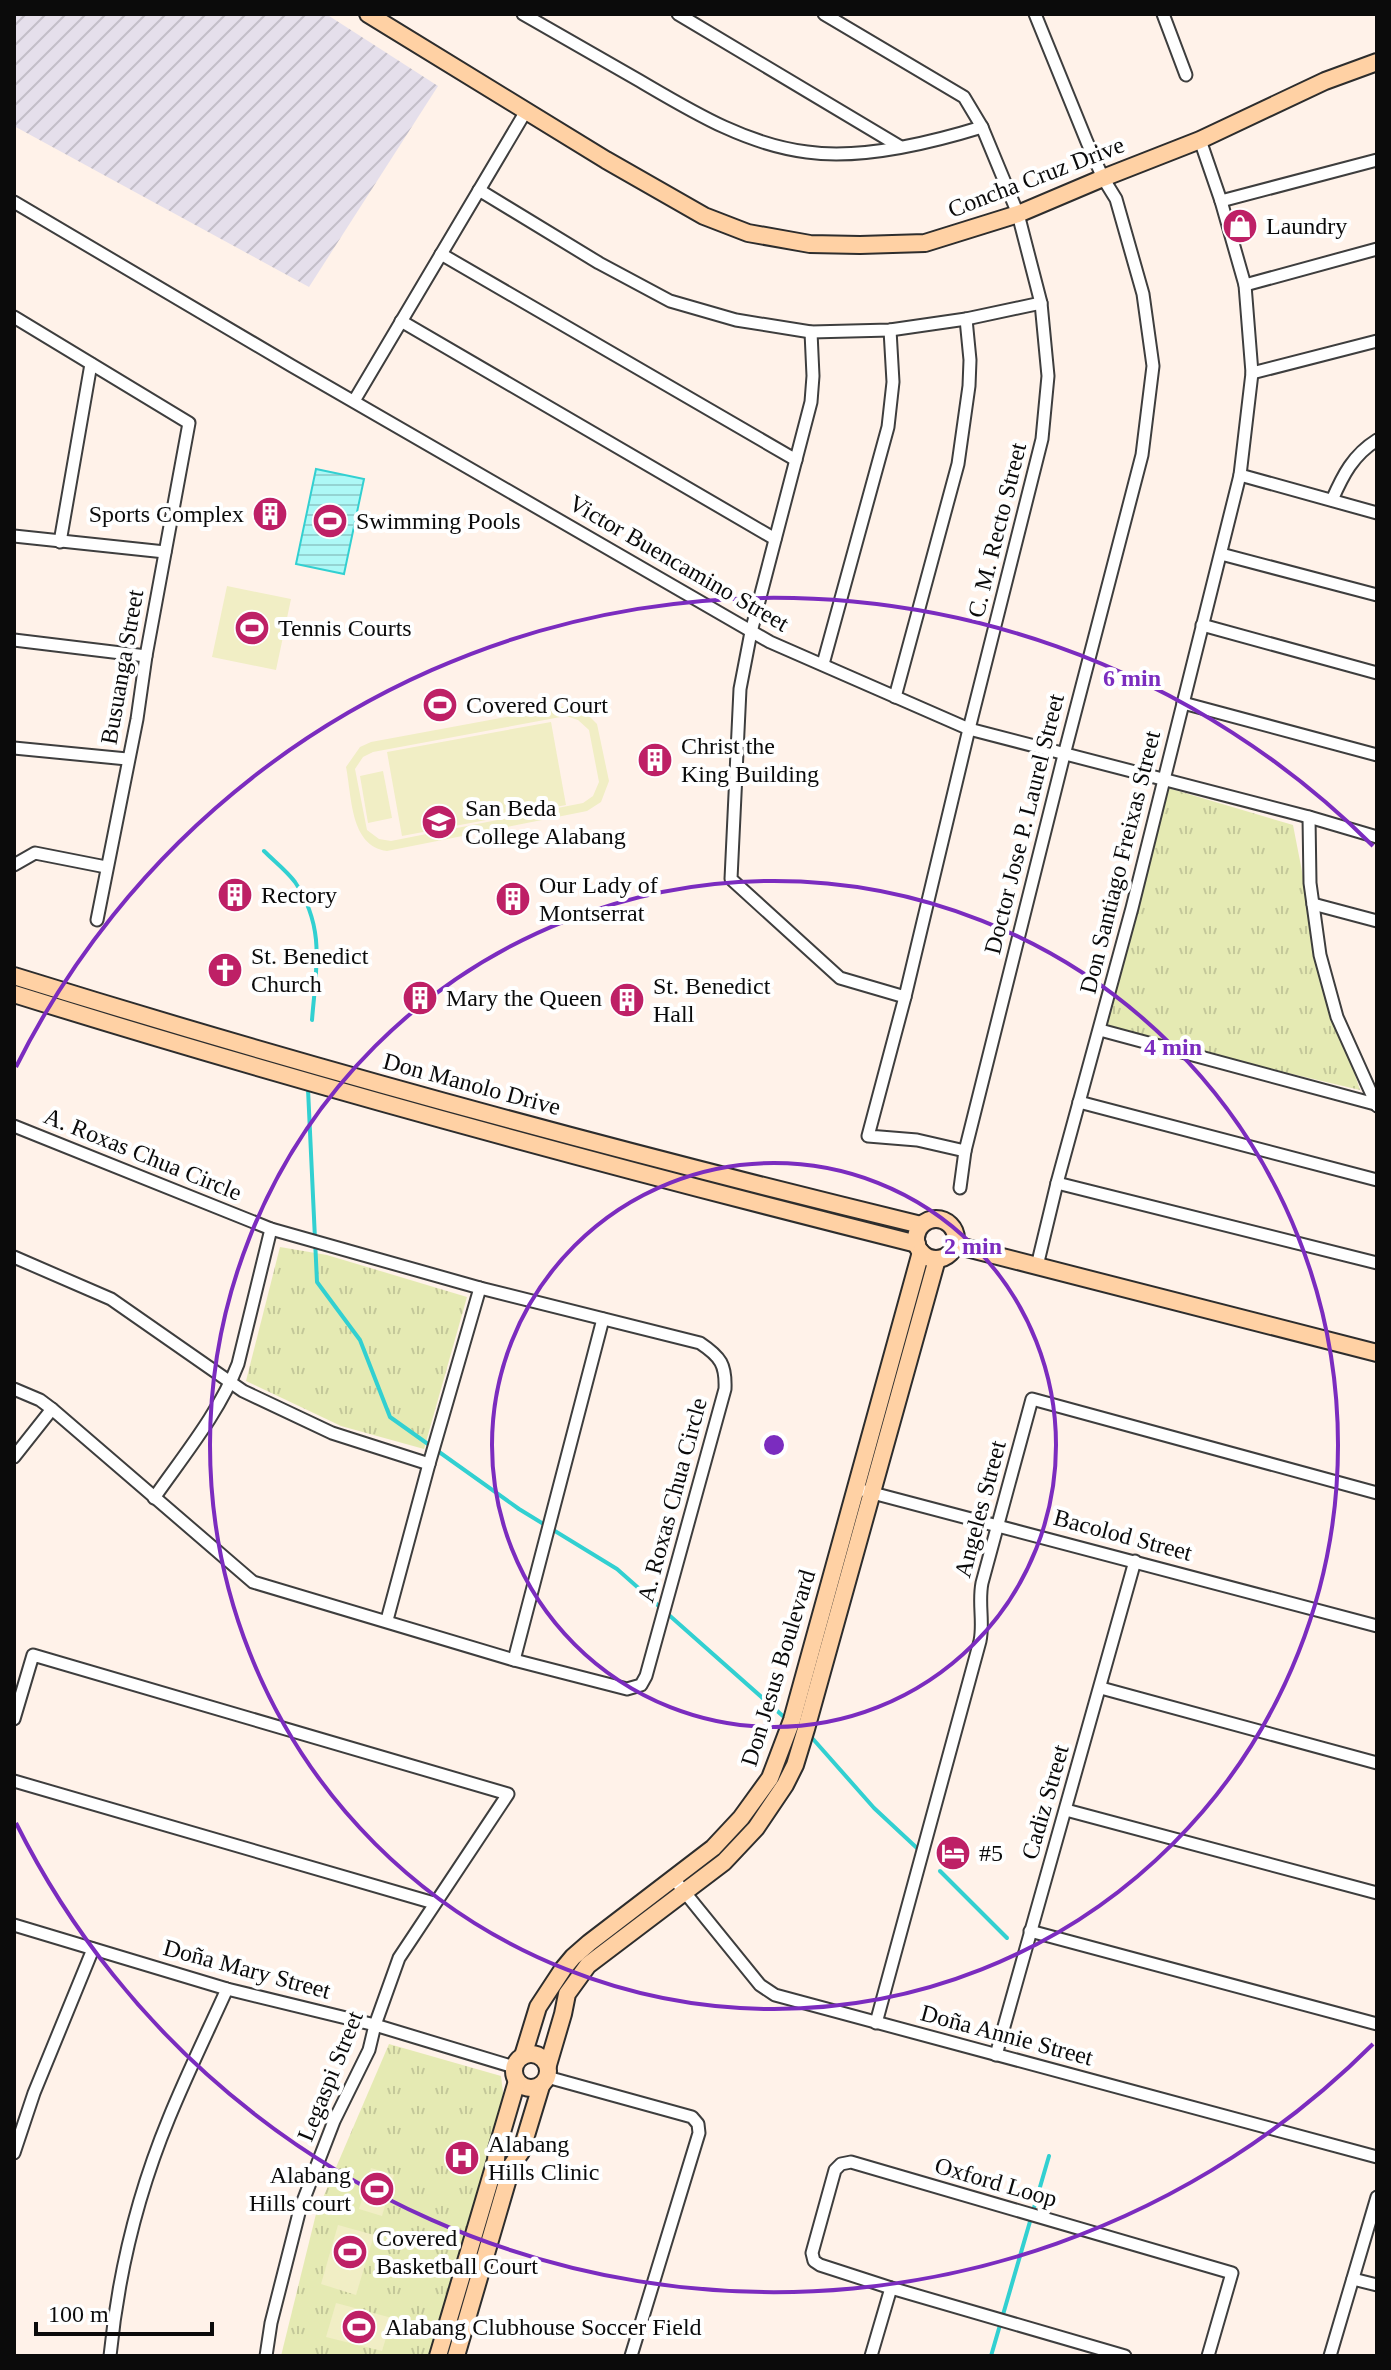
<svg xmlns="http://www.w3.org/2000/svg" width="1391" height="2370" font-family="Georgia,serif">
  <defs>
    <pattern id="industrial-furrows" width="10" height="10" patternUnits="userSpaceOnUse" patternTransform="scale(2)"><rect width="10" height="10" fill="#e5dfeb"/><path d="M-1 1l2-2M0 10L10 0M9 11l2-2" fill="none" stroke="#c3bec8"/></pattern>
    <pattern id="grass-tufts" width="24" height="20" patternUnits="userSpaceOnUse" patternTransform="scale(2)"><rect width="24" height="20" fill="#e5eab3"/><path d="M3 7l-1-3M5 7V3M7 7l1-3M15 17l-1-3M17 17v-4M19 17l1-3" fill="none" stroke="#c3c799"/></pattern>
    <pattern id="water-rules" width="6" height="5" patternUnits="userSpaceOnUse" patternTransform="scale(2)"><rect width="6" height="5" fill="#adf8f6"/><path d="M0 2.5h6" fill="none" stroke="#94d3d2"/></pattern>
  </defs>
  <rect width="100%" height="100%" fill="#fff2e9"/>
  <polygon fill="url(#industrial-furrows)" points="14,14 326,14 438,86 309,287 14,126"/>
  <g fill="url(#grass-tufts)">
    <polygon points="1168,788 1293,825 1322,974 1360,1090 1102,1029"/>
    <polygon points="280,1247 327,1255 467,1297 424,1449 341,1426 246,1381"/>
    <polygon points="389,2044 501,2076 504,2101 435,2356 281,2356 316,2214"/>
  </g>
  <g fill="#f1eec5" fill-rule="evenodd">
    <polygon points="227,586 291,599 276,670 212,657"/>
    <path d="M566,706L581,708L597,724L609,781L601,802L587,811L387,851C350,846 352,797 346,767L360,747L371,742ZM566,716L578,720L589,730L599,782L593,796L583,803L391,841L379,839L367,830L355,769L363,757L373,752Z"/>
    <polygon points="551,722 566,805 402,836 387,752"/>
    <polygon points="383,771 392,818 368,823 360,776"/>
    <polygon points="371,2168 394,2175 382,2216 359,2209"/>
    <polygon points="338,2225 374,2235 356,2295 321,2284"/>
    <polygon points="336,2303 392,2318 382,2351 326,2337"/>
  </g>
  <polygon fill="url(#water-rules)" stroke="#32d0d1" stroke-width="2" points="316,469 364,479 344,574 296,564"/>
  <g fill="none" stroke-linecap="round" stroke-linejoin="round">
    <g stroke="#32d0d1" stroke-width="4">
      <path d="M264,851C274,861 287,871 295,882C326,928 316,969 312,1020"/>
      <polyline points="308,1089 317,1282 360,1340 390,1417 519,1509 617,1569 784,1717"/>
      <polyline points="813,1739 874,1808 918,1849"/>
      <polyline points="940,1871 1007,1938"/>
      <polyline points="991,2356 1049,2156"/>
    </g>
    <defs>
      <g id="street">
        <path d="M523,14C562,36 601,59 640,81C693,112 745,144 807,152C861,160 930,143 982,127"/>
        <polyline points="678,14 899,146"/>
        <polyline points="824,14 964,97 982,127 1018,214 1041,303 1048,376 1042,439 969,729 905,997 868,1136 917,1140 965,1151"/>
        <polyline points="1163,14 1186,75"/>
        <polyline points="479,190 599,263 670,301 736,320 811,332 890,330 966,319 1041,303"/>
        <polyline points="1221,201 1377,160"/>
        <polyline points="14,202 292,366 770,642 969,729 1309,817 1377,837"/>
        <polyline points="441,254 796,460"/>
        <polyline points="1245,285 1377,249"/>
        <polyline points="14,317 189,423 146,656 137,719 97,920"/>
        <polyline points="401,321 775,539"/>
        <polyline points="811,332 813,376 811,402 751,632 740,689 731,879 840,978 905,997"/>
        <polyline points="1252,373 1377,341"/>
        <polyline points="354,401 526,111"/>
        <polyline points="1240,475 1377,513"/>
        <path d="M1332,500C1343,475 1353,455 1377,440"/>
        <polyline points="14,536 165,552"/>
        <polyline points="60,542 91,364"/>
        <polyline points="1221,554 1377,595"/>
        <polyline points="1202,625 1377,673"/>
        <polyline points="14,640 146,656"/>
        <polyline points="823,664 888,427 893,382 890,330"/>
        <polyline points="895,697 958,464 969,386 970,360 966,319"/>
        <polyline points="1183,703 1377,755"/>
        <polyline points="14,748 127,759"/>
        <polyline points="1309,817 1310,883 1320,955 1337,1017 1377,1106"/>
        <polyline points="14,865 35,853 106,867"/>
        <polyline points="1313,904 1377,921"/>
        <polyline points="1100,1030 1375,1104"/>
        <polyline points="1079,1102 1377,1180"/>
        <path d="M14,1126L271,1229L480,1288L700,1343C721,1357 726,1365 725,1389L646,1676L641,1685L627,1689L514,1660L253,1582L52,1409L40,1400L14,1389"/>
        <polyline points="1057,1183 1377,1263"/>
        <polyline points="960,1188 965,1151 1064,755 1142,455 1153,366 1143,294 1116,199 1103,178 1087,142 1035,14"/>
        <polyline points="14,1257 111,1299 243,1391 332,1433 429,1464"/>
        <polyline points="1037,1266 1057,1183 1132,908 1240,475 1252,373 1245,285 1221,201 1200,140"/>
        <polyline points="14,1457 52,1409"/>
        <polyline points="865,1491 1377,1626"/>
        <path d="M154,1498C184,1455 219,1413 238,1364L271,1229"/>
        <polyline points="387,1620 429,1464 480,1288"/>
        <polyline points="514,1660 603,1319"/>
        <polyline points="1101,1688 1377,1763"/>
        <polyline points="14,1719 33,1655 508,1794 399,1958 375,2025 369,2050 334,2121 300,2209 271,2323 266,2356"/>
        <polyline points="14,1781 434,1903"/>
        <polyline points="1066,1810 1377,1893"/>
        <polyline points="674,1879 760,1985 775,1995 1377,2157"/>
        <polyline points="14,1925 227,1989 375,2025 514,2067"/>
        <polyline points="1030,1931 1377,2024"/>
        <path d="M876,2023L980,1641C984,1622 978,1603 982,1583L1032,1399L1377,1493"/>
        <polyline points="996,2055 1135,1561"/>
        <polyline points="547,2077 692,2117 698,2124 699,2133 631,2356"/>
        <polyline points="14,2153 34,2093 93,1949"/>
        <polyline points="1353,2279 1377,2285"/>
        <path d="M110,2356C118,2275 138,2193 169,2118C187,2074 208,2031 227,1989"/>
        <polyline points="871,2356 891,2288"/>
        <polyline points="1125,2356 891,2288 820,2265 814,2261 812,2253 835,2170 841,2164 851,2162 1232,2273 1208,2356"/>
        <polyline points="1330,2356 1377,2197"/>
      </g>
      <g id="secondary">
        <polyline points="368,14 606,160 704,216 748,233 810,244 860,245 925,243 1018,214 1103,178 1200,140 1325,81 1377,62"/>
        <path d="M14,976C313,1069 616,1151 921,1225"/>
        <path d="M14,994C312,1087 614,1168 917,1244"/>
        <circle cx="936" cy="1239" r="20"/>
        <polyline points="955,1245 1377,1353"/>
        <circle cx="531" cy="2071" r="17"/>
        <polyline points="523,2056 538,2007 563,1969 573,1957 589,1943 713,1848 741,1818 770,1778 792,1720 921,1252"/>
        <polyline points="548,2065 563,2014 567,1994 588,1965 724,1862 756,1828 785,1785 795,1765 806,1729 937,1259"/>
        <polyline points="438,2356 496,2160 497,2149 517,2081"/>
        <polyline points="456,2356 512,2165 521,2152 541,2086"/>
      </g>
    </defs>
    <use href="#street" stroke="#3e3e3e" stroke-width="15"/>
    <use href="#secondary" stroke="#2d2d2d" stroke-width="20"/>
    <use href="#street" stroke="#fff" stroke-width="11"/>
    <use href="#secondary" stroke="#ffd1a4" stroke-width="16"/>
  </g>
  <g fill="none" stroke="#7b2cbf" stroke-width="4">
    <circle cx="774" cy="1445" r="282"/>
    <circle cx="774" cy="1445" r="564"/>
    <path d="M1373 2044A847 847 0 0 1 16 1823M16 1067A847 847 0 0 1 1373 846"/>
  </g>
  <defs>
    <symbol id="shop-disc" viewBox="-11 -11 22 22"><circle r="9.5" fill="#be2066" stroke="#fff"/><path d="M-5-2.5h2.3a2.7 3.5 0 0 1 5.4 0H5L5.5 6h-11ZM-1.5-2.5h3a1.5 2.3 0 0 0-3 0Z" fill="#fff"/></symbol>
    <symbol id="building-disc" viewBox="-11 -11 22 22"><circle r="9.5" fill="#be2066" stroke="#fff"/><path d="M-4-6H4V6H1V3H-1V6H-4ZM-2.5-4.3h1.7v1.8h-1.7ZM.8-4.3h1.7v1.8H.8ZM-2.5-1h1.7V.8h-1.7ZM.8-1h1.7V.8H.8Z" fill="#fff"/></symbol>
    <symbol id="stadium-disc" viewBox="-11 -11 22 22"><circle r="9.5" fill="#be2066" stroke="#fff"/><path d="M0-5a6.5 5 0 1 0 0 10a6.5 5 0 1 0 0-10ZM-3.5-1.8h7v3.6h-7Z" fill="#fff"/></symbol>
    <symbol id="university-disc" viewBox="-11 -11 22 22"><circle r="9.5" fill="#be2066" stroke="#fff"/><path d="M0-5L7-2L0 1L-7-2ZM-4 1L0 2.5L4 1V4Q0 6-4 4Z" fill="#fff"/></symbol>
    <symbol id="church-disc" viewBox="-11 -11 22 22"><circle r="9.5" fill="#be2066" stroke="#fff"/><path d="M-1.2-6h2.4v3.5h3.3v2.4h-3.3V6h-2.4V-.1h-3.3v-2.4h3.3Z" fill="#fff"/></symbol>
    <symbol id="hotel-disc" viewBox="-11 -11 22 22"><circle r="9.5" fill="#be2066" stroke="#fff"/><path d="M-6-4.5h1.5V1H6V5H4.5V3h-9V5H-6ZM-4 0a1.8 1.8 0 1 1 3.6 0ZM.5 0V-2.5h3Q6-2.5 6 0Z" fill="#fff"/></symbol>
    <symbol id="hospital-disc" viewBox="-11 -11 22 22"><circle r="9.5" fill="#be2066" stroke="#fff"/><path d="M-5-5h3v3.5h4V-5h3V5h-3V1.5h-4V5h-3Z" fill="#fff"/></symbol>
  </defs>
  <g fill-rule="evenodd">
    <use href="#shop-disc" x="1220" y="206" width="40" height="40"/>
    <use href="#building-disc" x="250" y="494" width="40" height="40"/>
    <use href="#stadium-disc" x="310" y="501" width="40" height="40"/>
    <use href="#stadium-disc" x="232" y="608" width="40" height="40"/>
    <use href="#stadium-disc" x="420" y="685" width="40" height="40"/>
    <use href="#building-disc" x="635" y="740" width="40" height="40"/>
    <use href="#university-disc" x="419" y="802" width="40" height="40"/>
    <use href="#building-disc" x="215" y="875" width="40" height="40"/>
    <use href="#building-disc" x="493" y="879" width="40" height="40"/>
    <use href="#church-disc" x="205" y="950" width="40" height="40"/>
    <use href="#building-disc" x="400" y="978" width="40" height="40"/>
    <use href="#building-disc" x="607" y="980" width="40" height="40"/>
    <use href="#hotel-disc" x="933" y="1833" width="40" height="40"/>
    <use href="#hospital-disc" x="442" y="2138" width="40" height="40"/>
    <use href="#stadium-disc" x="357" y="2169" width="40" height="40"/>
    <use href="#stadium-disc" x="330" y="2232" width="40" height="40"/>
    <use href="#stadium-disc" x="339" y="2307" width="40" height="40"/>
  </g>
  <g text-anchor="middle" stroke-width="8" stroke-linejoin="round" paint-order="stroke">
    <g font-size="24" fill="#0b0b0b" stroke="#fff">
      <text transform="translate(1036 177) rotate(-21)" y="8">Concha Cruz Drive</text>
      <text transform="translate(997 530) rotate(-76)" y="8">C. M. Recto Street</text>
      <text transform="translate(679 563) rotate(30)" y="8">Victor Buencamino Street</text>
      <text transform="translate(122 667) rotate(-80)" y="8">Busuanga Street</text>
      <text transform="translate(1024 824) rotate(-76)" y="8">Doctor Jose P. Laurel Street</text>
      <text transform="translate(1120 862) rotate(-76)" y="8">Don Santiago Freixas Street</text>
      <text transform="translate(472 1084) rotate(15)" y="8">Don Manolo Drive</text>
      <text transform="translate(143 1154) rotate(22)" y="8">A. Roxas Chua Circle</text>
      <text transform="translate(672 1500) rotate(-75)" y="8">A. Roxas Chua Circle</text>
      <text transform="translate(980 1509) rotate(-75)" y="8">Angeles Street</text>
      <text transform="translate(1123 1535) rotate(15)" y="8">Bacolod Street</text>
      <text transform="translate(778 1668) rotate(-73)" y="8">Don Jesus Boulevard</text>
      <text transform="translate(1045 1802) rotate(-74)" y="8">Cadiz Street</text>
      <text transform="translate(247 1969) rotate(15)" y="8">Doña Mary Street</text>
      <text transform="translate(1007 2035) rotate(15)" y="8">Doña Annie Street</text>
      <text transform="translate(330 2076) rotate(-68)" y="8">Legaspi Street</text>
      <text transform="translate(996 2182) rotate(16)" y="8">Oxford Loop</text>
    </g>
    <g font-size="24" fill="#0b0b0b" stroke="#fff" text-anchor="start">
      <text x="1266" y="234">Laundry</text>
      <text x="244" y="522" text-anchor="end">Sports Complex</text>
      <text x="356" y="529">Swimming Pools</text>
      <text x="278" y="636">Tennis Courts</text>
      <text x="466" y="713">Covered Court</text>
      <text x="681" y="754">Christ the<tspan x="681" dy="28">King Building</tspan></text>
      <text x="465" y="816">San Beda<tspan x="465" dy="28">College Alabang</tspan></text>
      <text x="539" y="893">Our Lady of<tspan x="539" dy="28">Montserrat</tspan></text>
      <text x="261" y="903">Rectory</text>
      <text x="251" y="964">St. Benedict<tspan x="251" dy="28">Church</tspan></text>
      <text x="653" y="994">St. Benedict<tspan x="653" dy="28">Hall</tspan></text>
      <text x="446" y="1006">Mary the Queen</text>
      <text x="979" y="1861">#5</text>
      <text x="488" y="2152">Alabang<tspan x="488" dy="28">Hills Clinic</tspan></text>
      <text x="351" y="2183" text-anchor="end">Alabang<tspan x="351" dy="28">Hills court</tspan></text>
      <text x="376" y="2246">Covered<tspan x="376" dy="28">Basketball Court</tspan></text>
      <text x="385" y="2335">Alabang Clubhouse Soccer Field</text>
    </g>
  </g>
  <circle cx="774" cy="1445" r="12" fill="#7b2cbf" stroke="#fff" stroke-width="4"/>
  <g font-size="24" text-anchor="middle" font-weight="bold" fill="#7b2cbf" stroke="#fff" stroke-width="8" stroke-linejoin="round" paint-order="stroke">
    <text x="1132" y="686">6 min</text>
    <text x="1173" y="1055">4 min</text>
    <text x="973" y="1254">2 min</text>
  </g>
  <rect width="1391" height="2370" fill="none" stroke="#0b0b0b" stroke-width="32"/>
  <path d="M36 2322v12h176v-12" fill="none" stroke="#0b0b0b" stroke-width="4"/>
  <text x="48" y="2322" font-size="24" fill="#0b0b0b" stroke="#ffffff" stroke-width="6" paint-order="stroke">100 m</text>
</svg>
